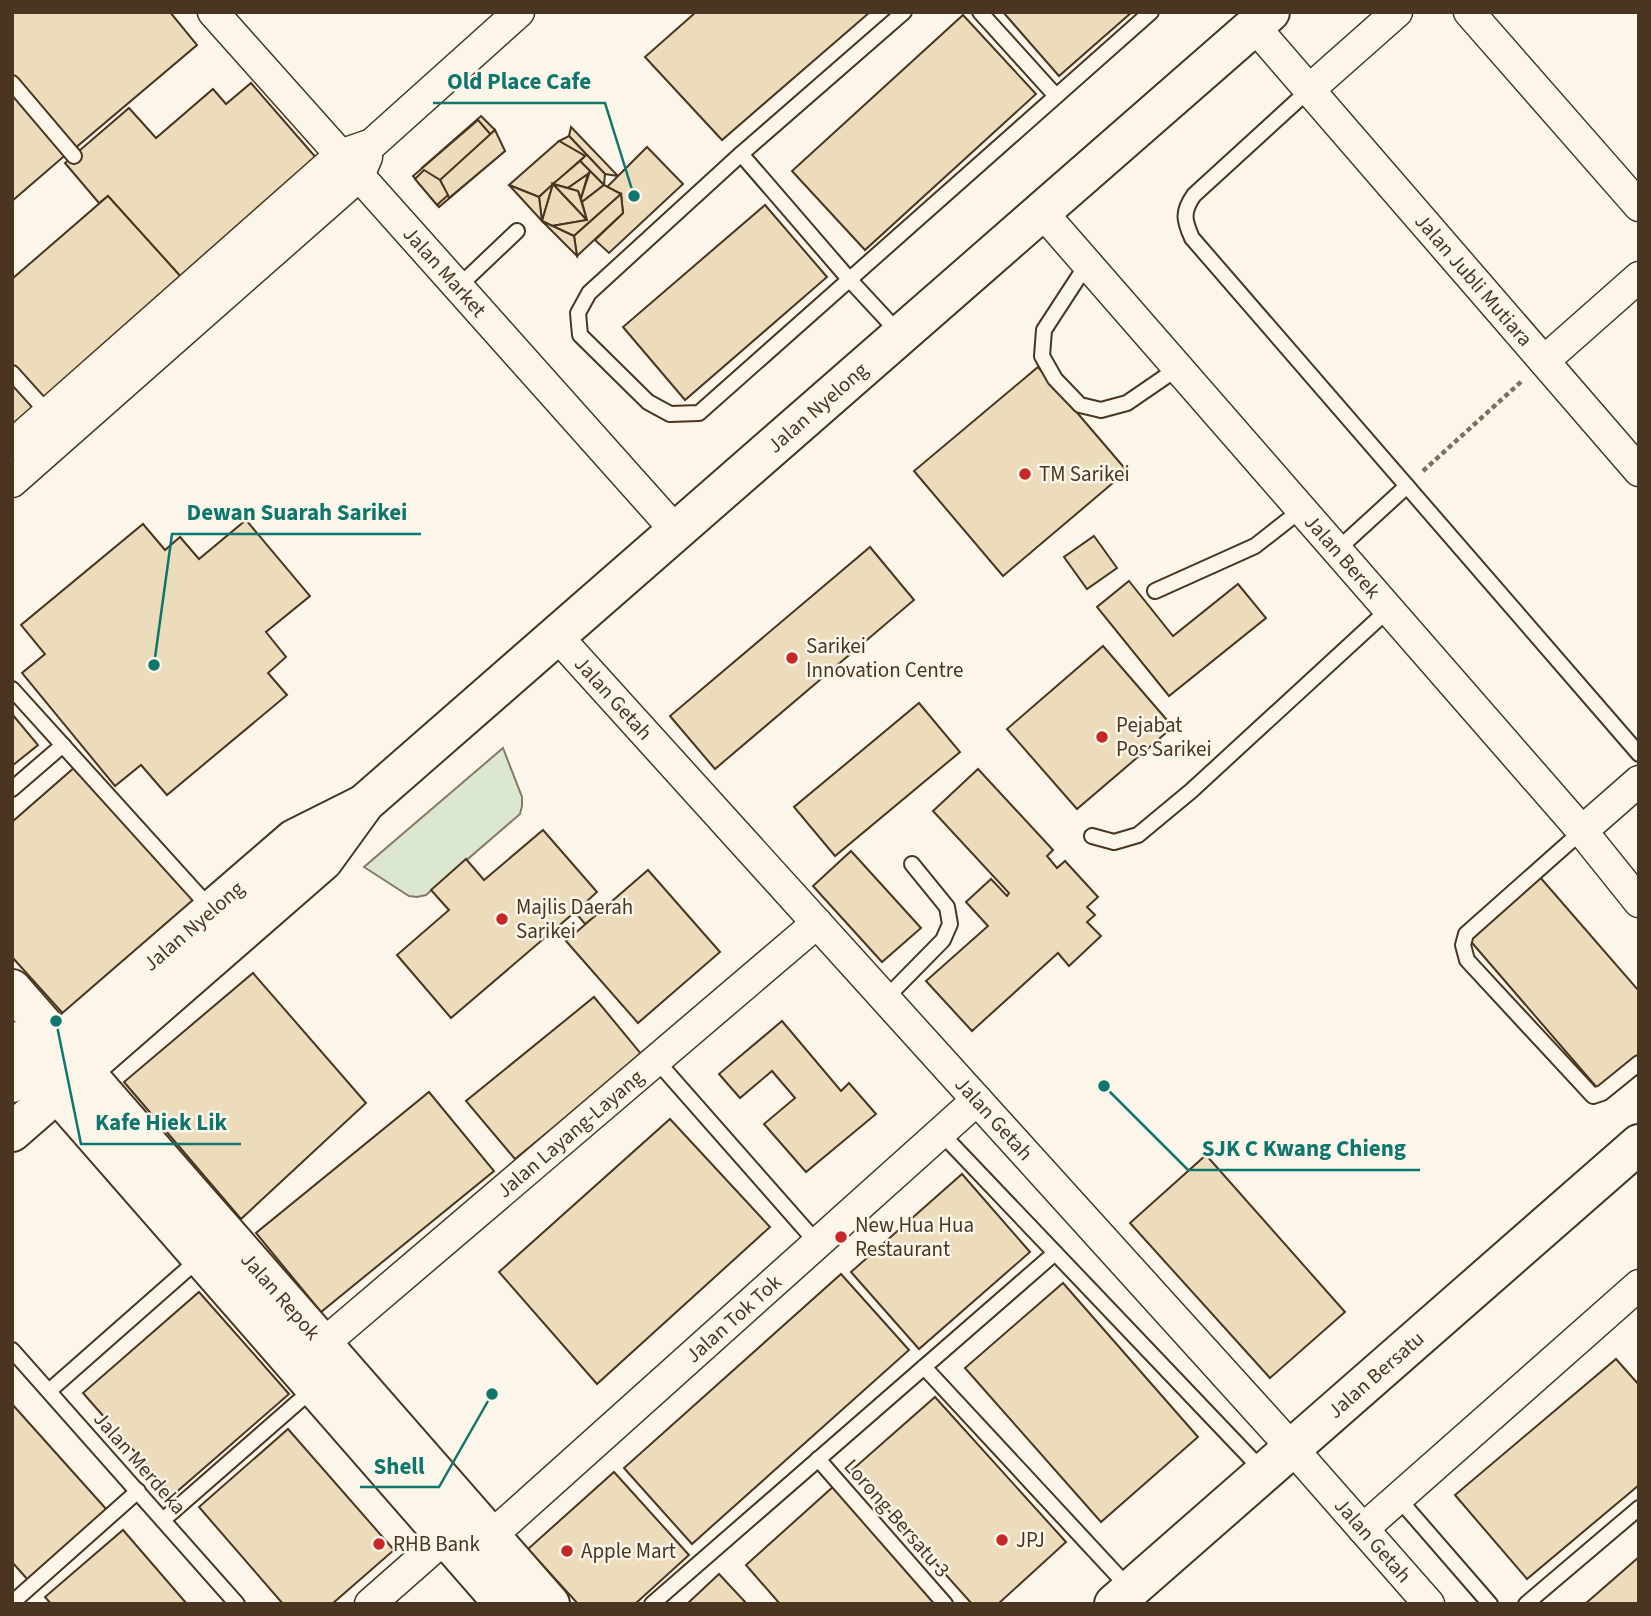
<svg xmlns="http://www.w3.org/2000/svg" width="1651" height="1616" font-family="'Source Sans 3',sans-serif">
  <rect width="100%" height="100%" fill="#fbf6e9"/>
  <polygon fill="#dce7d0" stroke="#887966" stroke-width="2" points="503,748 522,797 522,806 520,814 426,895 417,897 409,896 364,867"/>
  <g fill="#ecdcbc" stroke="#4a3520" stroke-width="2">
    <polygon points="12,12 170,12 197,45 74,149 12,77"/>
    <polygon points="696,12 870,12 722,140 645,57"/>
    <polygon points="1003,12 1132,12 1059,76"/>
    <polygon points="963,15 1036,94 865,250 792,171"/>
    <polygon points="251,83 318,160 182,278 108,196 99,203 65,163 129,108 156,138 213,89 226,104"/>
    <polygon points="12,85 69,152 12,201"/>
    <polygon points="481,116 495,130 440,180 422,168"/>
    <polygon points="478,120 505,151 439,207 413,176"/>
    <polygon points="571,127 618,176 605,174 569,136"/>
    <polygon points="495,130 505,151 449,198 440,180"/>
    <polygon points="569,136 605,174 604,185 580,161 585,156 559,141"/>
    <polygon points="559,141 585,156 539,197 509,185"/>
    <polygon points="647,147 683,184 609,253 595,240 623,213 621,194 607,187"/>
    <polygon points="580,161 590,171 588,174 568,188 553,184"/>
    <polygon points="424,170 440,180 448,195 437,205 415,179"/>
    <polygon points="590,171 604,185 582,202 581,198"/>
    <polygon points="588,174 581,198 578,191 568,188"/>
    <polygon points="553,184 542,221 539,197"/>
    <polygon points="553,184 587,220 552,226 542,221"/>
    <polygon points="553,184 578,191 587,220"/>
    <polygon points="509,185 539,197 542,221"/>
    <polygon points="604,185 621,194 574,236 552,226 587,220 582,202"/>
    <polygon points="621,194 623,213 577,256 574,236"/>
    <polygon points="108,196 182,278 41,400 12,367 12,279"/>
    <polygon points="765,205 827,277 685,400 623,327"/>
    <polygon points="542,221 574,236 577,256"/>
    <polygon points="1038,367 1127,471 1003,576 914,471"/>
    <polygon points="12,379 38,409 12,431"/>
    <polygon points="246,520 310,596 266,632 286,657 268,673 287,695 167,795 141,765 115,786 22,673 45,654 21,625 143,524 165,550 180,537 199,559"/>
    <polygon points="1094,536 1117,568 1087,589 1064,557"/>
    <polygon points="870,547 914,600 715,769 670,716"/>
    <polygon points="1129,581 1173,636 1238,584 1266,618 1169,696 1097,607"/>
    <polygon points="1103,646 1173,727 1077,809 1007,729"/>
    <polygon points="919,703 960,752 835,856 794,807"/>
    <polygon points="12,714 38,745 12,766"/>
    <polygon points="75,767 198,904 68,1019 12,957 12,822"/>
    <polygon points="978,769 1053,850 1047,856 1057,868 1065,861 1098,897 1087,907 1095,915 1087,922 1101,936 1069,966 1058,953 972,1031 926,981 988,926 966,902 991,879 1007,896 1009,893 933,811"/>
    <polygon points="543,830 597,892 586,902 597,915 585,924 575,912 451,1018 397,955 449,910 431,890 466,859 484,880"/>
    <polygon points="851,851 921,928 882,962 813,886"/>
    <polygon points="648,870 720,952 638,1023 566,941"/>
    <polygon points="1539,876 1639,991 1639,1056 1599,1090 1467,937"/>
    <polygon points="253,973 366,1103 241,1219 124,1082"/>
    <polygon points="594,997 642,1055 515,1159 466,1101"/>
    <polygon points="782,1021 841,1091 849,1083 876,1114 806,1172 764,1124 795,1098 772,1071 740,1098 719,1074"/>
    <polygon points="429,1092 494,1171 321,1312 256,1233"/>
    <polygon points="670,1119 770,1227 597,1384 499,1272"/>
    <polygon points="1206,1155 1345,1312 1270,1378 1130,1223"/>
    <polygon points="962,1174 1030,1252 919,1349 851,1272"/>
    <polygon points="841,1274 909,1350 692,1544 624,1468"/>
    <polygon points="1063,1283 1198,1437 1101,1522 965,1368"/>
    <polygon points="199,1292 289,1394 173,1495 83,1393"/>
    <polygon points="1616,1359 1639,1385 1639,1485 1527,1579 1455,1495"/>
    <polygon points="935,1397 1066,1542 998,1604 972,1604 852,1470"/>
    <polygon points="12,1404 107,1510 28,1580 12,1562"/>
    <polygon points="288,1429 394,1550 332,1604 283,1604 199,1507"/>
    <polygon points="614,1472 689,1555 635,1604 578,1604 528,1549"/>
    <polygon points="834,1486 939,1604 780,1604 746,1565"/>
    <polygon points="123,1530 187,1604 51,1604 45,1597"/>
    <polygon points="1639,1557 1639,1604 1585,1604"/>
    <polygon points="719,1574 747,1604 687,1604"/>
  </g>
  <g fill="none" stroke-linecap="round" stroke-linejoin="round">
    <defs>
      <g id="lane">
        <polyline points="904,12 741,154 589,293 578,313 580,335 648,402 670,414 699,413 1151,12"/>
        <polyline points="980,12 1056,96"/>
        <polyline points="12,83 74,156"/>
        <path d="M1310,89L1194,195C1182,212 1184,220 1192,238L1639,754"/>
        <polyline points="741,154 849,279 900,334"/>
        <polyline points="1087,264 1044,330 1042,356 1055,379 1080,405 1101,410 1127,403 1178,368"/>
        <polyline points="458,287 517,231"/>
        <polyline points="12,373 48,413"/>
        <polyline points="1337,550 1407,486"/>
        <polyline points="1155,591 1255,546 1301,510"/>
        <polyline points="12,689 211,909"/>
        <polyline points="12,789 63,745"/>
        <polyline points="1582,831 1466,934 1463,945 1467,960 1593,1096 1602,1093 1639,1063"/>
        <polyline points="1092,836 1114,842 1138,835 1191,791 1389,609"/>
        <polyline points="885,999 943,940 950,924 947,907 912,864"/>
        <polyline points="656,1060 818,1244"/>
        <polyline points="941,1133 1263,1471"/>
        <polyline points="12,1350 237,1604"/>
        <polyline points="924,1367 1130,1589"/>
        <polyline points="49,1391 200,1258"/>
        <polyline points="818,1459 945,1604"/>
        <polyline points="1398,1498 1490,1604"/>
        <polyline points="163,1520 314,1388"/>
        <polyline points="12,1603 138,1491"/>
        <polyline points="652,1604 1055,1253"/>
        <polyline points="1526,1604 1639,1508"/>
      </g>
      <g id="street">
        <path id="s1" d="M213,12L676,531"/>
        <polyline points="1469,12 1639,206"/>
        <path id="s2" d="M1254,26L1639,471"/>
        <polyline points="1310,89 1397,12"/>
        <path id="s3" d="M1042,212L1582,831L1639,902"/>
        <polyline points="1544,361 1639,277"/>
        <polyline points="12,445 340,155 372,144 519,12"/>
        <polyline points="12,482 359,176 367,157"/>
        <path id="s4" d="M557,636L1292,1448L1429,1604"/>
        <polyline points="1582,831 1639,781"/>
        <path id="s5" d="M322,1345L817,923"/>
        <polyline points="1363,1529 1639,1285"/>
        <path id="s6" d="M490,1537L977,1100"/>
        <polyline points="370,1604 446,1537"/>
      </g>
      <g id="secondary">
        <path id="s7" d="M12,989L550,1604"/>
        <polyline points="12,1041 504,1604"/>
        <path id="s8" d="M12,1083L294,839L360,806"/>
        <path id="s9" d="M12,1132L323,861L365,803L1270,12"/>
      </g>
      <g id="primary">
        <path id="s10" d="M1114,1604L1639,1144"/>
      </g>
    </defs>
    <use href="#lane" stroke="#4a3520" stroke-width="18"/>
    <use href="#street" stroke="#4a3520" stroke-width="33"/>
    <use href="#secondary" stroke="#4a3520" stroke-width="42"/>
    <use href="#primary" stroke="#4a3520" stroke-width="42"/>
    <polyline stroke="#7f6f5c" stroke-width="4.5" stroke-dasharray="5 3.5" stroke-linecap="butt" points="1423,471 1523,380"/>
    <use href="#lane" stroke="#fbf6e9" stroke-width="14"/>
    <use href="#street" stroke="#fbf6e9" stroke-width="30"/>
    <use href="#secondary" stroke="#fbf6e9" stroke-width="38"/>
    <use href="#primary" stroke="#fbf6e9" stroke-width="38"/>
  </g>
  <g fill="#c62828" stroke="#fbf6e9" stroke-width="2.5">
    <circle cx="1025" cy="474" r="7"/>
    <circle cx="792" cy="658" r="7"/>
    <circle cx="1102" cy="737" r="7"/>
    <circle cx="502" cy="919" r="7"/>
    <circle cx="841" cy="1237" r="7"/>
    <circle cx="1002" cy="1540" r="7"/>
    <circle cx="379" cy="1544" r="7"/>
    <circle cx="567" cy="1551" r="7"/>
  </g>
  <g text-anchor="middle" stroke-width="5" stroke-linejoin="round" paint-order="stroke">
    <g font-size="21" fill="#4a3520" stroke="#fbf6e9">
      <text dy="7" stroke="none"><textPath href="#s1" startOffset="348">Jalan Market</textPath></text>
      <text dy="7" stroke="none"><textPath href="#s2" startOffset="336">Jalan Jubli Mutiara</textPath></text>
      <text dy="7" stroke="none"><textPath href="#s9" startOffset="1085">Jalan Nyelong</textPath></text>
      <text dy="7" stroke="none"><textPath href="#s3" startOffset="457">Jalan Berek</textPath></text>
      <text dy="7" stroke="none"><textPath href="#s4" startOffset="84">Jalan Getah</textPath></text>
      <text dy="7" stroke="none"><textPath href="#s8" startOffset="240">Jalan Nyelong</textPath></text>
      <text dy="7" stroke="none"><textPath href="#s4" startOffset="651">Jalan Getah</textPath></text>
      <text dy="7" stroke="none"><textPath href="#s5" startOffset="326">Jalan Layang-Layang</textPath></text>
      <text dy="7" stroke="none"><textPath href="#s7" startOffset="408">Jalan Repok</textPath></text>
      <text dy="7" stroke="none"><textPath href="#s6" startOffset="327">Jalan Tok Tok</textPath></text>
      <text dy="7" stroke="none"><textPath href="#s10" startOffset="348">Jalan Bersatu</textPath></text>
      <text transform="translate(140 1463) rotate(49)" y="7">Jalan Merdeka</text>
      <text transform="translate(897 1518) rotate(49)" y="7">Lorong Bersatu 3</text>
      <text dy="7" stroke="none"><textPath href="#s4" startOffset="1218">Jalan Getah</textPath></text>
    </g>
    <g font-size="21" fill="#4a3520" stroke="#fbf6e9" text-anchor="start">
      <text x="1039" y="481">TM Sarikei</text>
      <text x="806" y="653">Sarikei<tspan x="806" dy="24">Innovation Centre</tspan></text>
      <text x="1116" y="732">Pejabat<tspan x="1116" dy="24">Pos Sarikei</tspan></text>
      <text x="516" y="914">Majlis Daerah<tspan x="516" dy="24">Sarikei</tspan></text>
      <text x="855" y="1232">New Hua Hua<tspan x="855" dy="24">Restaurant</tspan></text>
      <text x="1016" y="1547">JPJ</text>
      <text x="393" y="1551">RHB Bank</text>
      <text x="581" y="1558">Apple Mart</text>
    </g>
  </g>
  <path fill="none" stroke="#0f766e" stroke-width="2.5" d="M634 196L605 103H433M154 665L172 534H421M56 1021L81 1144H241M1104 1086L1188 1170H1420M492 1394L439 1487H360"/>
  <g fill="#0f766e" stroke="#fbf6e9" stroke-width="2.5">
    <circle cx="634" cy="196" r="7"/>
    <circle cx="154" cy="665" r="7"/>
    <circle cx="56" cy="1021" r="7"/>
    <circle cx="1104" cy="1086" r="7"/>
    <circle cx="492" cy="1394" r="7"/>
  </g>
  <g font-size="23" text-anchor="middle" font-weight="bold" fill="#0f766e" stroke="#fbf6e9" stroke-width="5" stroke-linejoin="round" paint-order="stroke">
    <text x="519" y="89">Old Place Cafe</text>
    <text x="297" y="520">Dewan Suarah Sarikei</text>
    <text x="161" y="1130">Kafe Hiek Lik</text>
    <text x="1304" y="1156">SJK C Kwang Chieng</text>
    <text x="399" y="1474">Shell</text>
  </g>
  <rect width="1651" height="1616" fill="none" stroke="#4a3520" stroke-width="28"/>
</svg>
